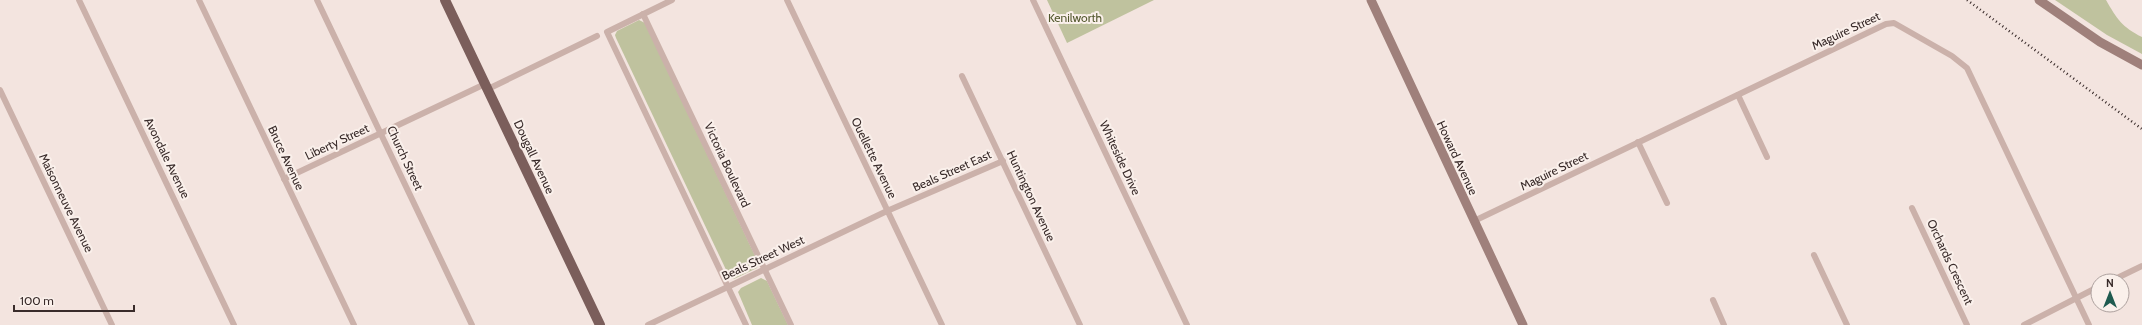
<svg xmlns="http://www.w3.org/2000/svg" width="2142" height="325" font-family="Cabin,sans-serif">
  <rect width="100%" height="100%" fill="#f3e4df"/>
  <g fill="#bfc29e">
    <polygon points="1047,0 1154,0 1067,43"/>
    <path d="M2055,0H2106C2117,19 2122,27 2142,37V54L2107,35Z"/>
    <polygon points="639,20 645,23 758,262 757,268 734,279 729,276 616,38 615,35 617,31"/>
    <polygon points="761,278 767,281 788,325 752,325 738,292 741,288"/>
  </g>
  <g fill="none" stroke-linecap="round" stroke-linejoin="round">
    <g stroke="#cbb1aa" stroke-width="6">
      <polyline points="79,0 234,325"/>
      <polyline points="199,0 354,325"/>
      <polyline points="317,0 472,325"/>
      <polyline points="672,0 607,32 746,325"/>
      <polyline points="787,0 942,325"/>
      <polyline points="1033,0 1187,325"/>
      <polyline points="643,14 791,325"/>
      <polyline points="962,76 1080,325"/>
      <polyline points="488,89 597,36"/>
      <polyline points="0,90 112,325"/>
      <polyline points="1738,95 1767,157"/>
      <polyline points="1638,142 1667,203"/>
      <polyline points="284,179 485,84"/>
      <polyline points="1912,208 1967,325"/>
      <polyline points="1474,221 1886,24 1894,23 1952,56 1967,68 2089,325"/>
      <polyline points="1814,255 1847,325"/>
      <polyline points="2111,281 2142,266"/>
      <polyline points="1713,300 1724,325"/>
      <polyline points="648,325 887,211 1003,161"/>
      <polyline points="2024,325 2098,287"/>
    </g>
    <g stroke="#9f807b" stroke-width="9">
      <polyline points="1371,0 1523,325"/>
      <polyline points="2039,0 2100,42 2142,65"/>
    </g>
    <polyline stroke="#7b5e5b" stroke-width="10" points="445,0 600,325"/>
    <polyline stroke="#392b2a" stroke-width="2.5" stroke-dasharray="1 3" stroke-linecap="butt" points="1967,0 2142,129"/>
  </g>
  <g text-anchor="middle" stroke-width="4" stroke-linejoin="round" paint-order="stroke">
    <g font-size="12" fill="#52572d" stroke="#faf0eb">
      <text x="1075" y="22">Kenilworth</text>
    </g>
    <g font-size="12" fill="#392b2a" stroke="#faf0eb">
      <text transform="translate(1846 31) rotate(-25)" y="4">Maguire Street</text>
      <text transform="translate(337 142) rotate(-25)" y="4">Liberty Street</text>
      <text transform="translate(534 157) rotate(65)" y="4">Dougall Avenue</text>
      <text transform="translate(167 158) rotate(64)" y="4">Avondale Avenue</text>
      <text transform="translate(286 158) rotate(65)" y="4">Bruce Avenue</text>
      <text transform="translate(405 158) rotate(65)" y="4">Church Street</text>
      <text transform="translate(874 158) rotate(64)" y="4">Ouellette Avenue</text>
      <text transform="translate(1120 158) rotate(65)" y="4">Whiteside Drive</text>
      <text transform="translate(1457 158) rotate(65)" y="4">Howard Avenue</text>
      <text transform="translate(727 165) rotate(65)" y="4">Victoria Boulevard</text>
      <text transform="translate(952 171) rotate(-24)" y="4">Beals Street East</text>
      <text transform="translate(1554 171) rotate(-26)" y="4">Maguire Street</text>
      <text transform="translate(1031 196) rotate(65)" y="4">Huntington Avenue</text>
      <text transform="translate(66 203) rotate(64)" y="4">Maisonneuve Avenue</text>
      <text transform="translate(763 258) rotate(-25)" y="4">Beals Street West</text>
      <text transform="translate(1950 262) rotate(65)" y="4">Orchards Crescent</text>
    </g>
  </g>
  <g transform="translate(2110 293)"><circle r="19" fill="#faf0eb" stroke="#ada19e"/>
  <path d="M0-3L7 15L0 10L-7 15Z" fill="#1f5b50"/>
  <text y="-6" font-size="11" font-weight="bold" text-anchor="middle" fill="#392b2a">N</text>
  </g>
  <path d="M14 305v6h120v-6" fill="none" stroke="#392b2a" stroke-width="2"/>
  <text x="20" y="305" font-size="12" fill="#392b2a" stroke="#faf0eb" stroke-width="3" paint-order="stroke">100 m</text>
</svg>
